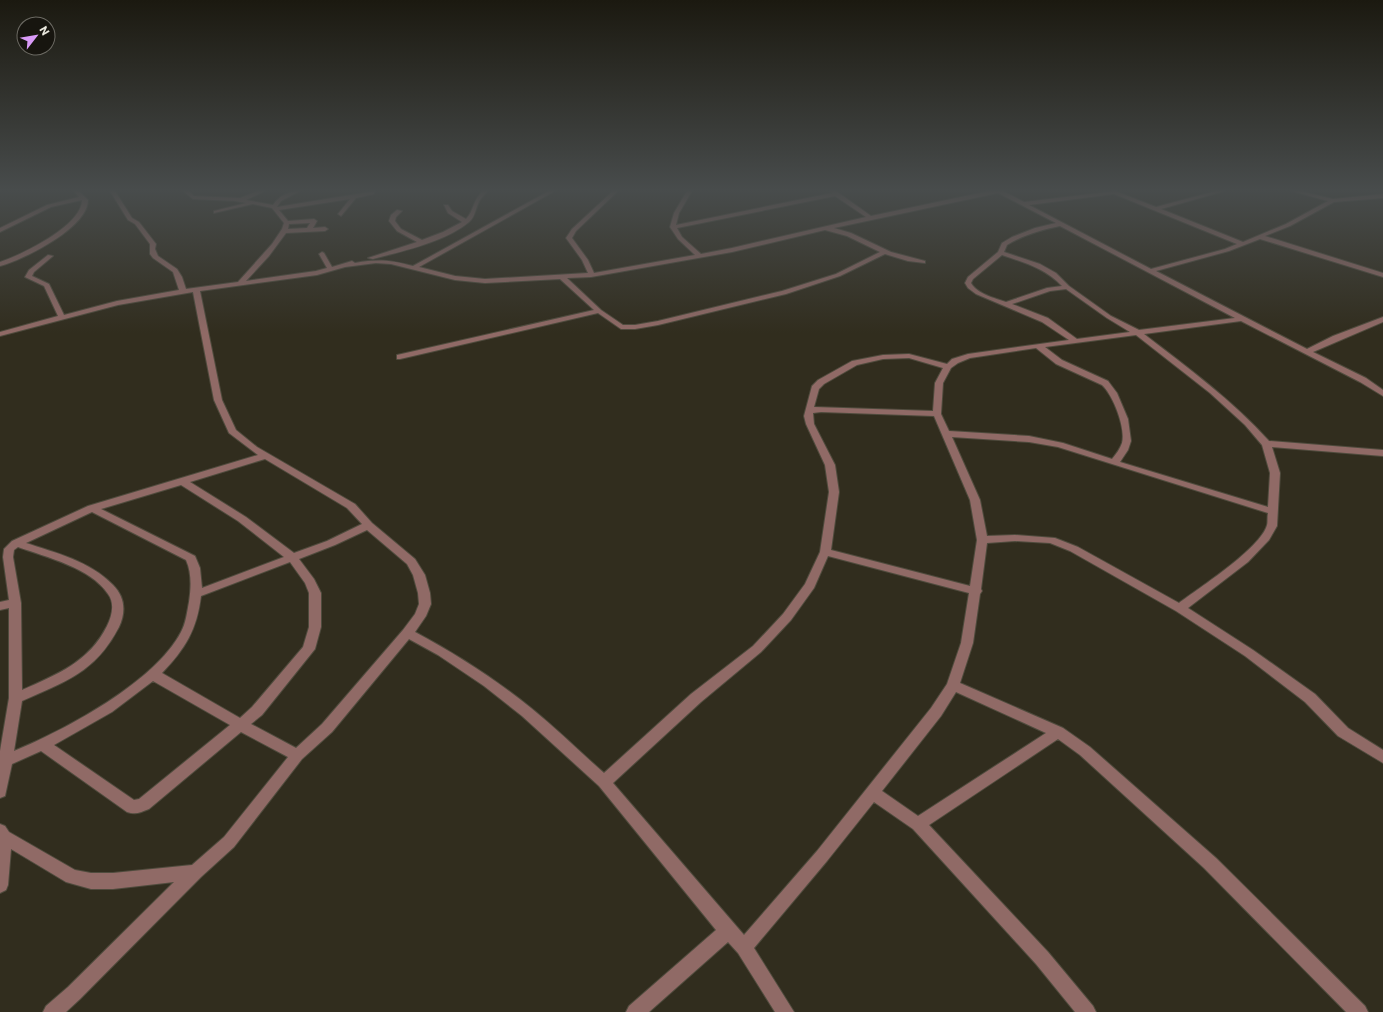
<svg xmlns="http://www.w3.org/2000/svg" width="1383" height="1012" font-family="Commissioner,sans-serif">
  <rect width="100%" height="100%" fill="#312d1e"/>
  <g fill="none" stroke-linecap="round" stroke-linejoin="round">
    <defs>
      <g id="minor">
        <path d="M74,191H79L88,200C88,228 23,260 0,266V262C21,255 82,226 82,200L51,207L0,232V228L47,205L79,197Z"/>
        <path d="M110,191H115L132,218L139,222L156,244L155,249L158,256L177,269L182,277L186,289L238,282L272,244L282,229L284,223L272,208L253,204L214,213V211L246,203L235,201L193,199L183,191H189L194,196L240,198L258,191H265L246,200L273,205C279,196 289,191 300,191L281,201L277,207L375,191L374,194L356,198L341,216L338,214L350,199L279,210L288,221L314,219L317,221L313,228L325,227L328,229L325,231L286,233L269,256L246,281L316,271L327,268L319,254L322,252L324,253L332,267L352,261L355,263C379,259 389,260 413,266L549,191H555L419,267L455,276L485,279L588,273L582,260L566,238L572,229L613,191H618L576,231L572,238L588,260L594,273L695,255L678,239L670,227L674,213L687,191H692L679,213L676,225L832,193L830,191H836L871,216L989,191H1003L1024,202L1115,191L1156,207L1216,191H1225L1161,209L1243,242L1286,224L1328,201L1291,191H1300L1333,199L1383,194V198L1334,202L1290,226L1265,236L1383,273V277L1260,239L1229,251L1156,271L1307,349L1333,336L1383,317V322L1313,352L1366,378L1383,390V396L1360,382L1241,321L1144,334C1188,368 1232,400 1269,441L1383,450V456L1272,447L1280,473L1277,526L1269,540L1248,562L1188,608L1253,650L1315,694L1348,728L1383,750V763L1338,736L1305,702L1245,656L1176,611L1070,551L1050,543L1015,541L987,543L981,589L982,591L980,594L973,643L960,683L1063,728L1090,747L1216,858L1365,1006L1368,1012H1346L1204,868L1080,755L1058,739L929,825L1048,952L1093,1006L1096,1012H1075L1036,964L913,829L874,802L827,861L754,948L794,1012H775L738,953L728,942L649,1012H626L629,1006L716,930L599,786L522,716L484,686L438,655L409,639L332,732L302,759L234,847L201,877L80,999L66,1012H43L46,1006L68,987L174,882L113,889H91L66,882L11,849L8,885L6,890L0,893V824L5,826L9,832L75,870L91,873H113L192,865L224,837L288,757L241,732L149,809C141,812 136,815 127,812L41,751L12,764L5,796L0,798V751L9,698V608L0,610V602L9,600L3,557L4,549L12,541L88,506L258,455L229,433L214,400L193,292L118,305L0,336V332L58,316L44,286L25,277L29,270L48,255L53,256L34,272L32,276L49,284L64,315L117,301L179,290L173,272L153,258L150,254V244L135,224L128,220ZM998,193L1056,223L1035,228L1012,237L1002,243L998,252L968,277L965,283L968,288L976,294L1042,322L1069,340L968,354L952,359L947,364L909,354L883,355L852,361L818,380L812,386L804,416L806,424L825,465L829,492L820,552L805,584L783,614L753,646L691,694L604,773C580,752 557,729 531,708C495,679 456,654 415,632L426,616L431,604L430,593L425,575L415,559L372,523L355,504L257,447L236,430L222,400L200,291L317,275L345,267L376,263L391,264L455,280L485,283L560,279L594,310L397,355V359H400L598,313L621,329H635L658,325L786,294L840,276L885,254L908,261L925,263V261L891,252L851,233L834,228ZM1114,194L1237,244L1225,249L1151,269L1029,205ZM835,196L866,217L732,248L701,254L682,237L677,228ZM310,223L307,228L288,229L289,224ZM1060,226L1235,318L1139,330L1111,316L1069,286L1056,273L1040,264L1004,252L1007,245C1023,235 1041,230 1060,226ZM825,230L847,236L880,252L836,274L782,291L658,321L635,325H623L601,310L567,278L591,277L732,252ZM1002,255C1025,263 1045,268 1062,286L1047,288L1006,302C995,298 977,294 971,283L973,279ZM1066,289L1107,318L1130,332L1077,339L1048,318L1012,304L1050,291ZM1136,335L1210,393L1245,425L1262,445L1270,473L1268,507L1120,462L1128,450L1131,441L1128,419L1117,393L1108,381L1062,360L1045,347ZM1036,348L1056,364L1102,385C1113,395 1126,428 1122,443C1120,449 1116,454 1112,459L1063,443L1029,436L949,431L941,414L943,383L951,368L958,363L970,358ZM909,358L943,368L935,383L933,411L814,407L819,389L824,384L857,365L883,359ZM821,412L934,416L970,500L977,540L970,586L831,550L839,492L835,465L814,424L813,413ZM952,437L1029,442L1058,447L1268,513C1267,517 1268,522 1267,525C1261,548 1199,588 1179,603L1078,547L1055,538L1015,535L987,536L980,500ZM265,459L347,508L362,524L327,541L294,553L246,517L190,482ZM181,485L238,521L284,557L202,588L200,568L195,556L101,509ZM92,512L186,560C192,573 191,589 189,602C187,612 186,623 181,632C155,682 65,730 14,751L22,701C66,681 95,673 119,627C126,612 125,597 113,585C90,561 56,553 26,543ZM367,530L407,564L413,575L418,593L419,604L415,614L403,630L322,724L296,748L251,724L262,715L315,649L321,627V593L314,579L299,559L335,545ZM18,547C46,557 91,568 108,594C115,603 112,616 107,626C89,662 58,674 22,690L21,603L13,557L14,550ZM828,556L969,593L961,643L947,684L931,708L817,851L744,935L613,783L701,702L761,652L791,620L814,588ZM290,562L305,583L309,593V627L303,647L252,707L240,718L162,673C185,649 197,630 201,596ZM153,681L230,725L139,799L134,800L54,745L112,712ZM956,692L1046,733L918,816L882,791L941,716Z"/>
        <path d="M483,191H488C485,194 482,197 480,200C475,208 476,216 469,222C445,242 403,251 373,259L368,258L417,242L397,231L389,221L391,215L397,210L402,211L396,217L395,221L401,229L422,240L443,232L462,222L448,213L444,205H448L452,211L466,219C474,211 473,199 483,191Z"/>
      </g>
    </defs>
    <use href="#minor" stroke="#4f4b3d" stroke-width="2"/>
    <use href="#minor" fill="#906a66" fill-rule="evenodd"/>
  </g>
  <linearGradient id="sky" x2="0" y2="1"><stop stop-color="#1b1910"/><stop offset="0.57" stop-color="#484c4c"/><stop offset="1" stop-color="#484c4c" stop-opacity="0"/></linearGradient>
  <rect width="1383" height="333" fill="url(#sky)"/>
  <g transform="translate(36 36) rotate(59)"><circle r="19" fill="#17150f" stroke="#6b6962"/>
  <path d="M0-3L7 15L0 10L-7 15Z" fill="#d99af7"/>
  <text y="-6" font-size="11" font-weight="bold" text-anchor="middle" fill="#eae8de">N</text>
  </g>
</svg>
